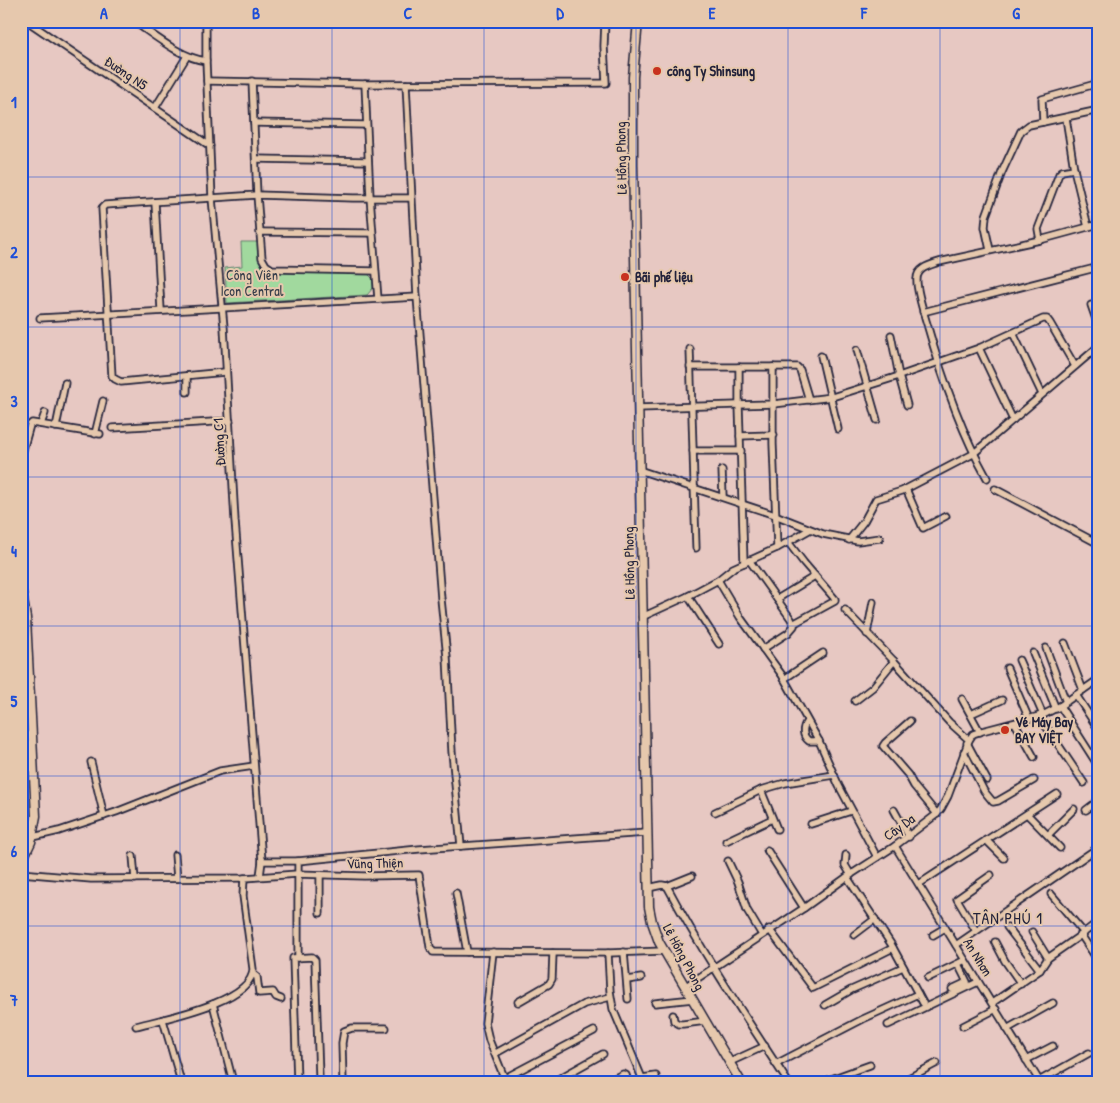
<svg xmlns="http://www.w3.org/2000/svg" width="1120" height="1103" font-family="'Patrick Hand',sans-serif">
  <rect width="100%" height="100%" fill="#e7c8c2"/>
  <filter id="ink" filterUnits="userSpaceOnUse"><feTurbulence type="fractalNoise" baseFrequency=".02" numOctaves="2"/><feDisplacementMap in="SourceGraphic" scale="10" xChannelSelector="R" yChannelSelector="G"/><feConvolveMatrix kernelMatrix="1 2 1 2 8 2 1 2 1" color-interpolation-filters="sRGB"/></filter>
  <g filter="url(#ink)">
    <path fill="#a1d99e" stroke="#627e6c" d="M241,242H258C259,257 256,265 272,272L368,274L373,279V288L367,295L227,303L225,268L242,266Z"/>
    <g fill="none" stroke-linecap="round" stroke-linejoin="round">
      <defs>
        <g id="minor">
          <polyline points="27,21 210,146"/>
          <path d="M133,21C154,35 181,58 206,61"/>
          <polyline points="206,21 206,61 212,198 224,327 235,521 262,861 260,876"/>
          <polyline points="207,81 365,84 606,83 604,46 605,21"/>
          <polyline points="365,84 370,197 378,299"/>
          <polyline points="406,84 417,297 441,599 447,657 452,752 461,846"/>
          <polyline points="155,108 187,56"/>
          <polyline points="1066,118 1074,169 1088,227"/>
          <polyline points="1043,122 1042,99 1099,83"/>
          <polyline points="254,123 366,125"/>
          <polyline points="256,159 368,161"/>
          <polyline points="155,202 161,310"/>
          <polyline points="260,232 372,233"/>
          <polyline points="1040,240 1038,229 1059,174 1062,171 1074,169"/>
          <polyline points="990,250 985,227 986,216 1002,172 1021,131 1029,125 1099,110"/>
          <polyline points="375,271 272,269 266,265 262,258 257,195 353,198 411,198"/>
          <polyline points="1091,305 1099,328"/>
          <polyline points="923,312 1099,267"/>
          <path d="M40,318C166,310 292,303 417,297"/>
          <polyline points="1013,333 1042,394"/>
          <polyline points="891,335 899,376 907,405"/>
          <polyline points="979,348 1013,420"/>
          <polyline points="690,349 696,548"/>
          <polyline points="857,350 877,420"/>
          <polyline points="821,356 838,429"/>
          <polyline points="690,367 797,367 800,370 809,400"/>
          <polyline points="739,367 739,405 744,563"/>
          <polyline points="773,367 773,444 777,548"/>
          <polyline points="225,372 121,382 115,379 112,376 102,208 105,205 257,195 252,81"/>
          <polyline points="187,376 187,392"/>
          <polyline points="638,408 774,404 832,397 899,376 979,348 1043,319 1047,319 1050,323 1075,366"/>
          <polyline points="41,424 45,413"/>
          <polyline points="56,427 65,383"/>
          <polyline points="112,428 230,421"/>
          <polyline points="95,434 103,401"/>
          <polyline points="740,436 774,435"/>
          <polyline points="693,451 741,451"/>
          <polyline points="21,457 30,425 32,423 100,434"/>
          <polyline points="639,470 775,515 823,534 858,541 880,538"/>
          <polyline points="722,470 723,497"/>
          <path d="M987,478C960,430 942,377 927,324C924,314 916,289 917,279C917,268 930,265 939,262L1040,240L1099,224"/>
          <polyline points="906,489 923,528 946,516"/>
          <polyline points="995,489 1099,544"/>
          <polyline points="849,540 864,521 876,499 902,491 973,454 1099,346"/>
          <polyline points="788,542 804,563 835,599 835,601 793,624"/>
          <polyline points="749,560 791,619 794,626 788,633 763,649"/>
          <polyline points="718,580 740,617 782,675 819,741 839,786 877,857"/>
          <polyline points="688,596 719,644"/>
          <polyline points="777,599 815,576"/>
          <polyline points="845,610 894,661 949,722 969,740"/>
          <polyline points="642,617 688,596 718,580 733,568 777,548 809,530"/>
          <polyline points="867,634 873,602"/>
          <polyline points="1065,643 1083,690"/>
          <polyline points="1046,648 1066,702"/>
          <polyline points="1033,653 1056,709"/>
          <polyline points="1019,660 1043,715"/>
          <polyline points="1007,668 1029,719"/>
          <polyline points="784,679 823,653"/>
          <polyline points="1076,695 1099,730"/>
          <polyline points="962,699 980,732"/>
          <polyline points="855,701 873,687 894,661"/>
          <polyline points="1060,706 1099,767"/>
          <polyline points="971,714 1002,700"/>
          <polyline points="1039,716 1084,783"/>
          <path d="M807,721C802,728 802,736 809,741H819"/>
          <polyline points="910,721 885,743 883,746 908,775 914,786 937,814"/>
          <polyline points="1015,723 1034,757"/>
          <polyline points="967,743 987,780"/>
          <polyline points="964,752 984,791 993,802 998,801 1034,780"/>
          <polyline points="91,762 104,816"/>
          <polyline points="1098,774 1099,776"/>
          <polyline points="894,810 909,837"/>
          <polyline points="1086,810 1099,800"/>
          <polyline points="715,812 761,790"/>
          <polyline points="1027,814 1060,848"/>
          <polyline points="811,824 851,811"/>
          <polyline points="777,829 761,790 785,783 834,775"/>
          <polyline points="1048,835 1074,809"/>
          <polyline points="33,837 59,831 116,812 220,771 254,766"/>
          <polyline points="986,840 1004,858"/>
          <polyline points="726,841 772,819"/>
          <polyline points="895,846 1040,1082"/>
          <polyline points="767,850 804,908"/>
          <polyline points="175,855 177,878"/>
          <polyline points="846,855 845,865 851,875"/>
          <polyline points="133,856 135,879"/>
          <polyline points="262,861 298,861 419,849 646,833"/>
          <polyline points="298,861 298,958"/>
          <polyline points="728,861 738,882 747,910 762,935"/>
          <polyline points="21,873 91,879 244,878 297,874 364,876 419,875 430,947 433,952 608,953 664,951"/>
          <polyline points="320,875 320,913"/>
          <polyline points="847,877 891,944 923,1003"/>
          <polyline points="919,884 1057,794"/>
          <path d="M667,886C703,954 746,1018 788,1082"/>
          <polyline points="648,888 662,885 667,886 692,876"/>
          <polyline points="456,893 467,952"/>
          <polyline points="1051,894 1084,933"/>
          <polyline points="1007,927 1040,970"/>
          <polyline points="769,929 813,988 893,948"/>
          <polyline points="976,931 957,899 991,875"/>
          <polyline points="1032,932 1048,958"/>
          <polyline points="854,935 875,919"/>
          <polyline points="933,935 945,928"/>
          <polyline points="1081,935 1099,962"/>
          <polyline points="995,942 1005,961 1021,984"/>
          <polyline points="956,945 1099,847"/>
          <polyline points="493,952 485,1023 489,1040 506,1082"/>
          <polyline points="624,952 628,999"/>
          <polyline points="608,953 610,991 613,1009 642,1078 656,1076"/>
          <polyline points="253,974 257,977 259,993 273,992 276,997 281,999"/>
          <polyline points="928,978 965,960"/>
          <polyline points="627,980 641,978"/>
          <polyline points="686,986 804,908 847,877 895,846 937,814 941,809 948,796 969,740 973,734 982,731 1043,715 1060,706 1099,679"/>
          <polyline points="952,989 967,982 958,964"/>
          <polyline points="518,1002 549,984 552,979 553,953"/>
          <polyline points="655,1003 693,999"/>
          <polyline points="992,1003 1040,970 1048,958 1081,935 1099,921"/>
          <polyline points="213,1004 233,1082"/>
          <polyline points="825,1005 851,990 903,967"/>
          <polyline points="673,1015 674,1021 679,1024 683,1024 706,1021"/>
          <polyline points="163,1020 181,1082"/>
          <polyline points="888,1025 978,982"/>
          <path d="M136,1026C162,1019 253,1002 253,969L243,896L244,878"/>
          <polyline points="963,1026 996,1009"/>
          <polyline points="1007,1029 1053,1003"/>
          <polyline points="496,1053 584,1004 610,997"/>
          <polyline points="1026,1060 1053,1046"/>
          <polyline points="730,1062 765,1046"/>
          <polyline points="776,1064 863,1019 918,994"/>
          <polyline points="505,1078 594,1031"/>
          <polyline points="1039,1081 1089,1053"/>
          <polyline points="297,1082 293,958 312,957 315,960 319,1077"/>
          <polyline points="343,1082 342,1043 344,1031 352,1028 386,1028"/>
          <polyline points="553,1082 603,1054"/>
          <polyline points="606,1082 623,1074 626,1075 628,1082"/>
          <polyline points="823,1082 870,1065"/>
          <polyline points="901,1082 937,1063"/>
        </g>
        <g id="secondary">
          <polyline points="638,21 633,77 633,164 649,907 652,922 659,942 741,1082"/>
          <polyline points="21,588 26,618 36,816 31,842 21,863"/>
        </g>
      </defs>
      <use href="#minor" stroke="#22223b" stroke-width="9"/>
      <use href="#secondary" stroke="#22223b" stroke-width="11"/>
      <use href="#minor" stroke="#e6c8ad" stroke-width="5.5"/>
      <use href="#secondary" stroke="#e6c8ad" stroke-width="8"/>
    </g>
  </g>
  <path fill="none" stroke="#1d4ed8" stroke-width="1" stroke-opacity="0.55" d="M180,21V1082M332,21V1082M484,21V1082M636,21V1082M788,21V1082M940,21V1082M21,177H1099M21,327H1099M21,477H1099M21,626H1099M21,776H1099M21,926H1099"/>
  <g fill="#c8321e" stroke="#e6c8ad" stroke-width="2">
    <circle cx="657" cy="71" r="5"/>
    <circle cx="625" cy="277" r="5"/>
    <circle cx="1005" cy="730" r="5"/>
  </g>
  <g text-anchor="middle" stroke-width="4" stroke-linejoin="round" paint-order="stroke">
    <g font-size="14" font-weight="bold" fill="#22223b" stroke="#e6c8ad" text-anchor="start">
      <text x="667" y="76">công Ty Shinsung</text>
      <text x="635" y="282">Bãi phế liệu</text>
      <text x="1015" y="727">Vé Máy Bay<tspan x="1015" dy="16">BAY VIỆT</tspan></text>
    </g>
    <g font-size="14" fill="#22223b" stroke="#e6c8ad">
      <text transform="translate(126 73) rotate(34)" y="5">Đường N5</text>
      <text transform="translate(621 158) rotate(-91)" y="5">Lê Hồng Phong</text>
      <text transform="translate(219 442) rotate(-93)" y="5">Đường C1</text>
      <text transform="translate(629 563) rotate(-91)" y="5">Lê Hồng Phong</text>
      <text transform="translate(899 827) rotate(-36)" y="5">Cây Da</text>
      <text transform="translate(375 863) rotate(-1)" y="5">Vũng Thiện</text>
      <text transform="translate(684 957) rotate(62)" y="5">Lê Hồng Phong</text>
      <text transform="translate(978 957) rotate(58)" y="5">An Nhơn</text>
    </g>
    <g font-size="14" fill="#353d4a" stroke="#e6c8ad">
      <text x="252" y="280">Công Viên<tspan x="252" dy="16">Icon Central</tspan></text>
    </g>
    <g font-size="16" letter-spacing="1" fill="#22223b" stroke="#e6c8ad">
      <text x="1008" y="924">TÂN PHÚ 1</text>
    </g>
  </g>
  <rect width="1120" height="1103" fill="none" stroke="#e6c8ad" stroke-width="55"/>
  <rect x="28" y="28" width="1064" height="1048" fill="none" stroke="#1d4ed8" stroke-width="2"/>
  <g font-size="16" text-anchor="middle" font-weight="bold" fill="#1d4ed8">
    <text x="104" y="19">A</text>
    <text x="256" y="19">B</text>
    <text x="408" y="19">C</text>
    <text x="560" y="19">D</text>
    <text x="712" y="19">E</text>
    <text x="864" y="19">F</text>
    <text x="1016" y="19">G</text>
    <text x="14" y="108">1</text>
    <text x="14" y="258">2</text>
    <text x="14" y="407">3</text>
    <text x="14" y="557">4</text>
    <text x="14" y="707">5</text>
    <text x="14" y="857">6</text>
    <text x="14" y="1006">7</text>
  </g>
</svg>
